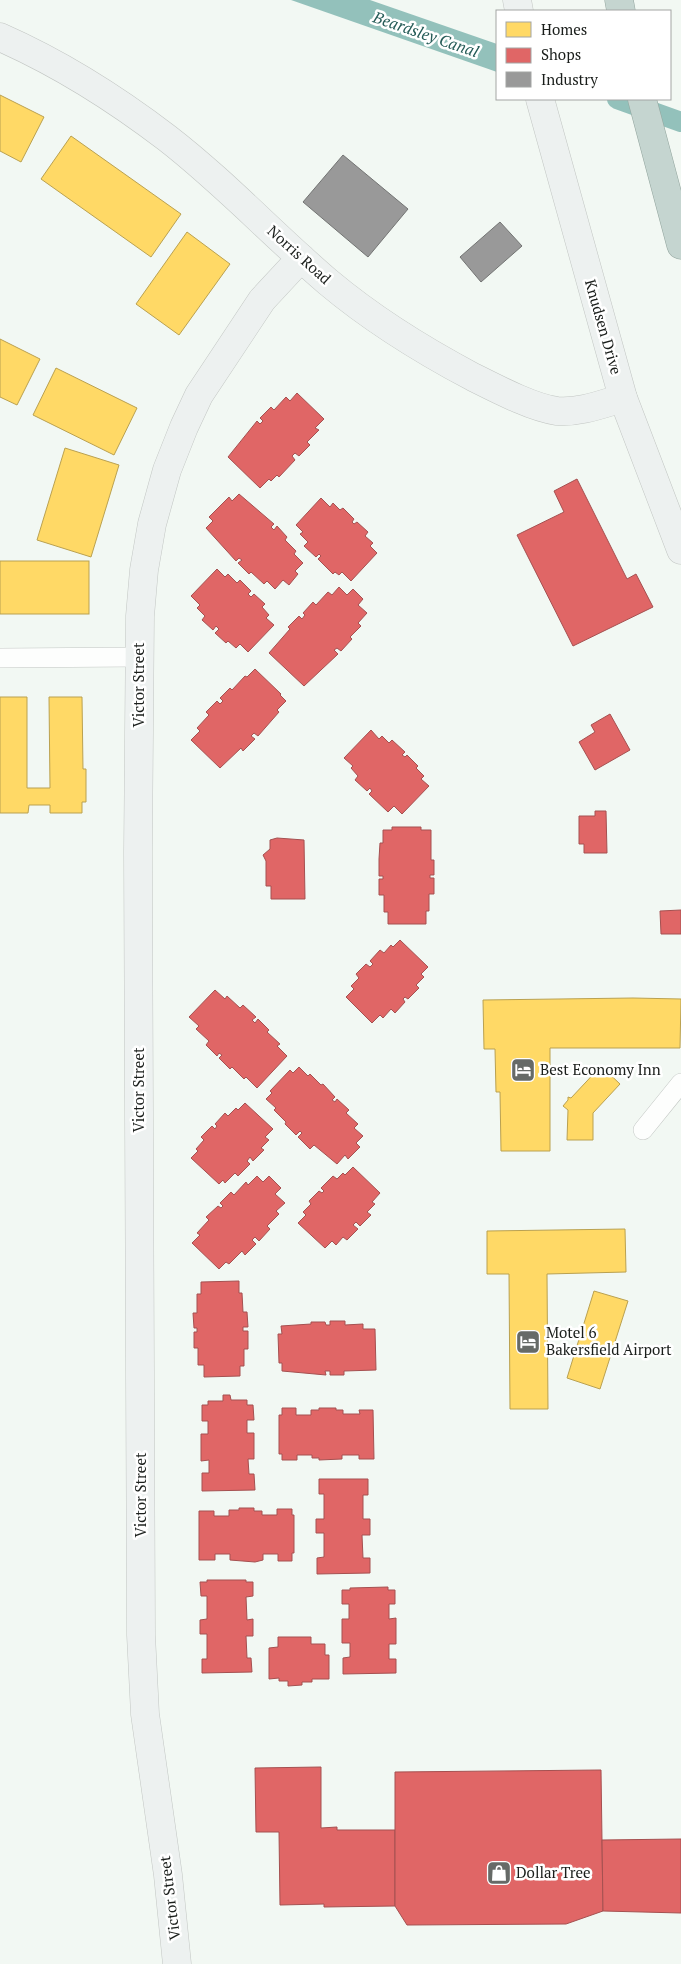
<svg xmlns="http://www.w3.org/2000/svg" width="681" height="1964" font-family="'PT Serif',serif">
  <rect width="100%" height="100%" fill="#f2f8f3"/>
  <polygon fill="#93c1bb" points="291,0 370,0 497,44 497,72"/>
  <g fill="#ffd966" stroke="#baa150">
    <polygon points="0,95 44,117 21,162 0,151"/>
    <polygon points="71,136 181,214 151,257 41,179"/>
    <polygon points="187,232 230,264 179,335 136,304"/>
    <polygon points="0,339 40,359 17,405 0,397"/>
    <polygon points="56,368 137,408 114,455 33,415"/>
    <polygon points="65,448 119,465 91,557 37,540"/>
    <rect x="0" y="561" width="89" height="53"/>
    <polygon points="0,697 27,697 27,788 50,788 49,697 82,697 83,769 86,769 86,802 82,802 82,813 50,813 50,805 29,805 28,813 0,813"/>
    <polygon points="633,998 681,999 680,1048 550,1048 550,1151 501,1151 500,1092 496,1092 495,1049 484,1049 483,1000"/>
    <polygon points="601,1066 620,1084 593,1113 593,1140 567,1140 568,1110 563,1106 568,1100 568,1097 571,1098"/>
    <polygon points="625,1229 626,1272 547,1274 548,1409 510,1409 509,1274 487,1274 487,1231"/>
    <polygon points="594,1291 628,1301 600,1389 567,1378"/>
  </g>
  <g fill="#e06666" stroke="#a55050">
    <polygon points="297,393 324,419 315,428 319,430 307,442 310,445 299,456 295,453 292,456 295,460 279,477 277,475 271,481 269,479 260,488 228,457 257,421 260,424 263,421 260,418 271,407 274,410 286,397 290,401"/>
    <polygon points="577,479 627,579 636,574 653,607 573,646 517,535 564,512 554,491"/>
    <polygon points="239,494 274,524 271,527 274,530 277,526 287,537 285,540 296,551 294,554 303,563 295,571 298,574 289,585 283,580 275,589 267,581 264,584 251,572 249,574 238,563 242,560 239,558 236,561 206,528 213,521 209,517 229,497 232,501"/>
    <polygon points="321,498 330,507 333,503 340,510 343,508 354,519 352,522 354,524 357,522 368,532 365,536 373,543 370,546 377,553 351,581 342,572 339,575 335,572 333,574 318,559 321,556 319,554 316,557 304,546 308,542 300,534 303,532 296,525"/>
    <polygon points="217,569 225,577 228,574 237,583 240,580 251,591 248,594 251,597 254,594 265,604 262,607 269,615 266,618 274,625 248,652 240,644 236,648 228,641 226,643 215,633 219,629 216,626 213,630 202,620 205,616 197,608 200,605 191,596"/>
    <polygon points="339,587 347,595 353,589 363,599 358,605 367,613 358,623 361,626 350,637 352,639 341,651 337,648 334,650 338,654 304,686 269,653 290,629 288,627 299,616 302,619 305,615 303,613 313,602 316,605 328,592 332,595"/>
    <polygon points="255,669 281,694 280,695 286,701 277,710 279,712 258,736 254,733 251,736 255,739 243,751 241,748 220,768 191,740 200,731 197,728 209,715 206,712 217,701 220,704 223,701 220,698 230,688 232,690 245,676 247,677"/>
    <polygon points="610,714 630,750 595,770 579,742 595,732 591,725"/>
    <polygon points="371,730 379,739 382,736 389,743 392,740 405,752 402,755 405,757 407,755 418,766 416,768 424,776 421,779 429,786 402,814 394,806 388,812 369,794 372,791 370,788 367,791 355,780 358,776 351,768 353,766 344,758"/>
    <polygon points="595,811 606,811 607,853 584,853 584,844 579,844 579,816 595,816"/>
    <polygon points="392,827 421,827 421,830 431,830 431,860 434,860 434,875 430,875 430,878 434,878 434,894 429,894 429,911 426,911 426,924 388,924 388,912 384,912 384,895 379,895 379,879 383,879 383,876 379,876 379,859 380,843 383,843 383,830 392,830"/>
    <polygon points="277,838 304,840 305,899 271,899 271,886 266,886 266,861 263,855 270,849 270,840"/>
    <polygon points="681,910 681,934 661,934 660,911"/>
    <polygon points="400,940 428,967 421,974 424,977 416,985 419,988 408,999 405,997 403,999 405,1002 395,1013 391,1009 383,1018 380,1015 372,1023 346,997 354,989 351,986 359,978 356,974 366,964 370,967 373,964 370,961 380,950 384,953 391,945 393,947"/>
    <polygon points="215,990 225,999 227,996 240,1008 243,1005 256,1017 252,1020 255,1023 258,1019 269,1030 267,1032 280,1044 277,1046 287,1056 257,1088 246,1077 244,1079 232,1067 230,1069 219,1058 222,1055 219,1053 217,1056 206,1045 209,1041 196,1029 199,1026 189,1017"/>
    <polygon points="299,1067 308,1076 310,1074 321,1085 323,1084 335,1097 332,1100 335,1102 337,1099 349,1110 346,1113 358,1124 354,1128 363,1136 356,1143 360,1147 348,1159 345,1155 337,1164 314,1145 310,1149 298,1137 302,1133 300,1131 296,1135 285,1124 286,1122 274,1110 276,1108 266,1099 272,1093 270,1091 290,1070 293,1073"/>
    <polygon points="245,1103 273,1129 265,1137 269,1140 261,1148 264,1150 253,1161 250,1157 247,1161 250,1164 238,1176 235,1173 225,1183 223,1180 219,1184 191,1158 198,1151 196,1149 204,1140 201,1137 212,1126 215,1129 217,1126 215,1124 225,1113 228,1116 236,1108 238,1110"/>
    <polygon points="353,1167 380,1193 372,1202 375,1204 367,1212 371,1215 360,1226 356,1222 353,1225 358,1229 347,1240 343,1237 336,1245 332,1241 325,1248 298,1223 306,1215 303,1212 311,1204 309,1201 319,1191 322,1193 324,1191 321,1188 333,1176 337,1179 343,1173 345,1175"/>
    <polygon points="257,1176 263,1182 269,1176 281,1188 275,1194 285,1203 276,1211 279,1214 267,1226 270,1229 259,1241 255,1237 252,1240 256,1244 245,1255 242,1251 229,1264 226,1262 219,1269 192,1243 200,1235 197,1233 209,1220 206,1217 218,1206 221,1208 223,1206 220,1203 231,1192 234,1195 246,1182 248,1185"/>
    <polygon points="239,1281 239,1293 242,1293 243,1312 247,1312 248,1327 243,1327 243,1331 248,1331 248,1349 244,1349 244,1366 240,1366 240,1376 204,1377 204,1365 198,1365 198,1348 194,1348 194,1332 197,1332 197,1328 194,1328 193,1313 197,1313 197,1294 201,1294 201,1282"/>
    <polygon points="330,1321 345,1321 345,1325 363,1324 363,1329 375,1329 376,1370 344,1371 344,1375 330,1375 330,1371 325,1371 326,1375 282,1371 282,1363 279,1363 278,1334 282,1334 281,1326 311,1324 311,1322 325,1322 326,1325 330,1325"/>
    <polygon points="223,1395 230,1395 231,1400 247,1400 247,1405 253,1405 254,1420 247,1420 247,1433 254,1433 254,1459 248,1459 249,1474 254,1474 255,1490 202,1491 202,1473 209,1473 209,1460 201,1461 201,1434 208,1434 208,1421 202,1421 202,1405 208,1405 208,1401 223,1401"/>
    <polygon points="282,1408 296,1408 296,1415 311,1415 311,1410 319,1410 319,1408 336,1408 336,1410 343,1410 343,1414 360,1414 359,1410 373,1410 374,1459 359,1459 359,1455 342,1455 342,1459 319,1460 319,1458 312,1458 312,1455 297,1455 297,1460 282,1460 282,1454 279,1454 279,1415 282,1415"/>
    <polygon points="319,1479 368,1479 368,1495 363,1495 363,1519 370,1519 370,1535 362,1535 363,1558 370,1558 370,1573 317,1574 317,1558 324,1557 324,1533 316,1533 316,1519 324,1519 324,1494 319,1494"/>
    <polygon points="239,1508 254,1508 254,1511 262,1511 262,1515 277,1515 277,1509 292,1509 292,1515 294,1515 294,1553 292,1553 292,1561 278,1561 278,1554 263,1554 263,1560 255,1562 230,1560 230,1554 215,1554 215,1560 199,1560 199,1511 214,1511 214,1516 229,1516 229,1510 239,1510"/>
    <polygon points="207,1580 246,1580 246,1582 253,1582 253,1596 246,1597 247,1620 253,1619 253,1636 246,1636 247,1658 251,1658 252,1672 202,1673 202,1659 207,1659 207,1634 200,1634 200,1620 207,1619 207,1596 201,1596 200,1582 207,1582"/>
    <polygon points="388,1587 388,1590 395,1590 395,1604 389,1604 389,1619 396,1618 396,1644 389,1644 389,1659 396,1659 396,1673 343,1674 343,1658 350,1657 350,1643 342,1643 342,1619 349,1619 349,1604 342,1604 342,1590 350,1590 350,1588"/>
    <polygon points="278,1637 311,1637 311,1644 325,1644 325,1655 329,1655 329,1679 312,1679 312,1682 302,1682 302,1685 288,1686 288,1681 279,1681 279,1678 269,1679 269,1648 278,1647"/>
    <polygon points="321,1767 321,1828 337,1827 337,1830 395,1830 395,1906 324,1907 324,1904 280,1905 279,1832 256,1832 255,1768"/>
    <polygon points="601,1770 603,1911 566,1924 407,1925 395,1906 395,1772"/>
    <polygon points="681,1839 681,1913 603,1911 602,1840"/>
  </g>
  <g fill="#999" stroke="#737473">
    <polygon points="343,155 408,209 368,257 303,202"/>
    <polygon points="500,222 522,246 481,282 460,257"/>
  </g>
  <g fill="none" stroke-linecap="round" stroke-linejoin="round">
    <polyline stroke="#93c1bb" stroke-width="20" points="617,99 681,122"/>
    <defs>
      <g id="street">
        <polyline points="0,658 139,657"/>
        <polyline points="643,1130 681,1083"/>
      </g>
      <g id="secondary">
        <polyline points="517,0 519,11"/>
        <path d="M0,37C59,63 116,99 167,138C224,182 273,235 328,282C372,319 422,350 473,377C495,388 533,408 557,411C579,413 602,404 623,398"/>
        <polyline points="540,99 623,398 681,550"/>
        <polyline points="177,1964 168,1875 145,1714 141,1635 138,852 140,616 144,570 152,524 167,470 184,427 199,395 262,300 301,258"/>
      </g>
      <g id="highway">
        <polyline points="619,0 621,11"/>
        <polyline points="642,99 681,245"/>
      </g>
    </defs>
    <use href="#street" stroke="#c2c6c3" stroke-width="20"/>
    <use href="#secondary" stroke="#c2c6c3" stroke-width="29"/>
    <use href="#highway" stroke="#93a59e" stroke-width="29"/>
    <use href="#street" stroke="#fdfefd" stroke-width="19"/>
    <use href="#secondary" stroke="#edf1f0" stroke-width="28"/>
    <use href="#highway" stroke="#c5d5d0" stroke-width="28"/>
  </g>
  <defs>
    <symbol id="hotel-square" viewBox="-11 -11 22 22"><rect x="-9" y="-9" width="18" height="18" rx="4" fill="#666a67" stroke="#fff"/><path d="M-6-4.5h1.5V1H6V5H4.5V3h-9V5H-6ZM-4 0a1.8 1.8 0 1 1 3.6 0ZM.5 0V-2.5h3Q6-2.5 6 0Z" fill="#fff"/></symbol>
    <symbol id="shop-square" viewBox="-11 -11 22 22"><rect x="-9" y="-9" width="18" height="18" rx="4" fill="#666a67" stroke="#fff"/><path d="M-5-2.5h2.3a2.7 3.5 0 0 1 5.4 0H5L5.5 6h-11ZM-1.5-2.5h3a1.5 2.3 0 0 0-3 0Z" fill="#fff"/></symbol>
  </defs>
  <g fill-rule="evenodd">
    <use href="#hotel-square" x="509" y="1056" width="28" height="28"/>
    <use href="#hotel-square" x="514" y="1328" width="28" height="28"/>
    <use href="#shop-square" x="485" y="1859" width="28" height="28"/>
  </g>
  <g text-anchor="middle" stroke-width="5" stroke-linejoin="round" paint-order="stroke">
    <g font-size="15" fill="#1a1e1b" stroke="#fff">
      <text transform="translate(299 255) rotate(42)" y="5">Norris Road</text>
      <text transform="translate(603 327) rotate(74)" y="5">Knudsen Drive</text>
      <text transform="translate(139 685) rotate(-90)" y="5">Victor Street</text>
      <text transform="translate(139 1090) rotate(-90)" y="5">Victor Street</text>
      <text transform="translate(141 1495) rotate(-90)" y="5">Victor Street</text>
      <text transform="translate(170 1898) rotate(-97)" y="5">Victor Street</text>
    </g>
    <g font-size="15" fill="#1a1e1b" stroke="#fff" text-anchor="start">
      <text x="540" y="1075">Best Economy Inn</text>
      <text x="546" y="1338">Motel 6<tspan x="546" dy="17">Bakersfield Airport</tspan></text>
      <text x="516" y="1878">Dollar Tree</text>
    </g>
    <g font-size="16" font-style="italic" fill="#255b57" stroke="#fff">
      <text transform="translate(426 34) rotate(19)" y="6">Beardsley Canal</text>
    </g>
  </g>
  <rect x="496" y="10" width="175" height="90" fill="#ffffff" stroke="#a3a5a4"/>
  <rect x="506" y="22" width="25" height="15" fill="#ffd966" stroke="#a3a5a4"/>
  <text x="541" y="35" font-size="15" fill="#1a1e1b">Homes</text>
  <rect x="506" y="48" width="25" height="15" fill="#e06666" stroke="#a3a5a4"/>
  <text x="541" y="60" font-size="15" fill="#1a1e1b">Shops</text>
  <rect x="506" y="72" width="25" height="15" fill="#999999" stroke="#a3a5a4"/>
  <text x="541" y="85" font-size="15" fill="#1a1e1b">Industry</text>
</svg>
